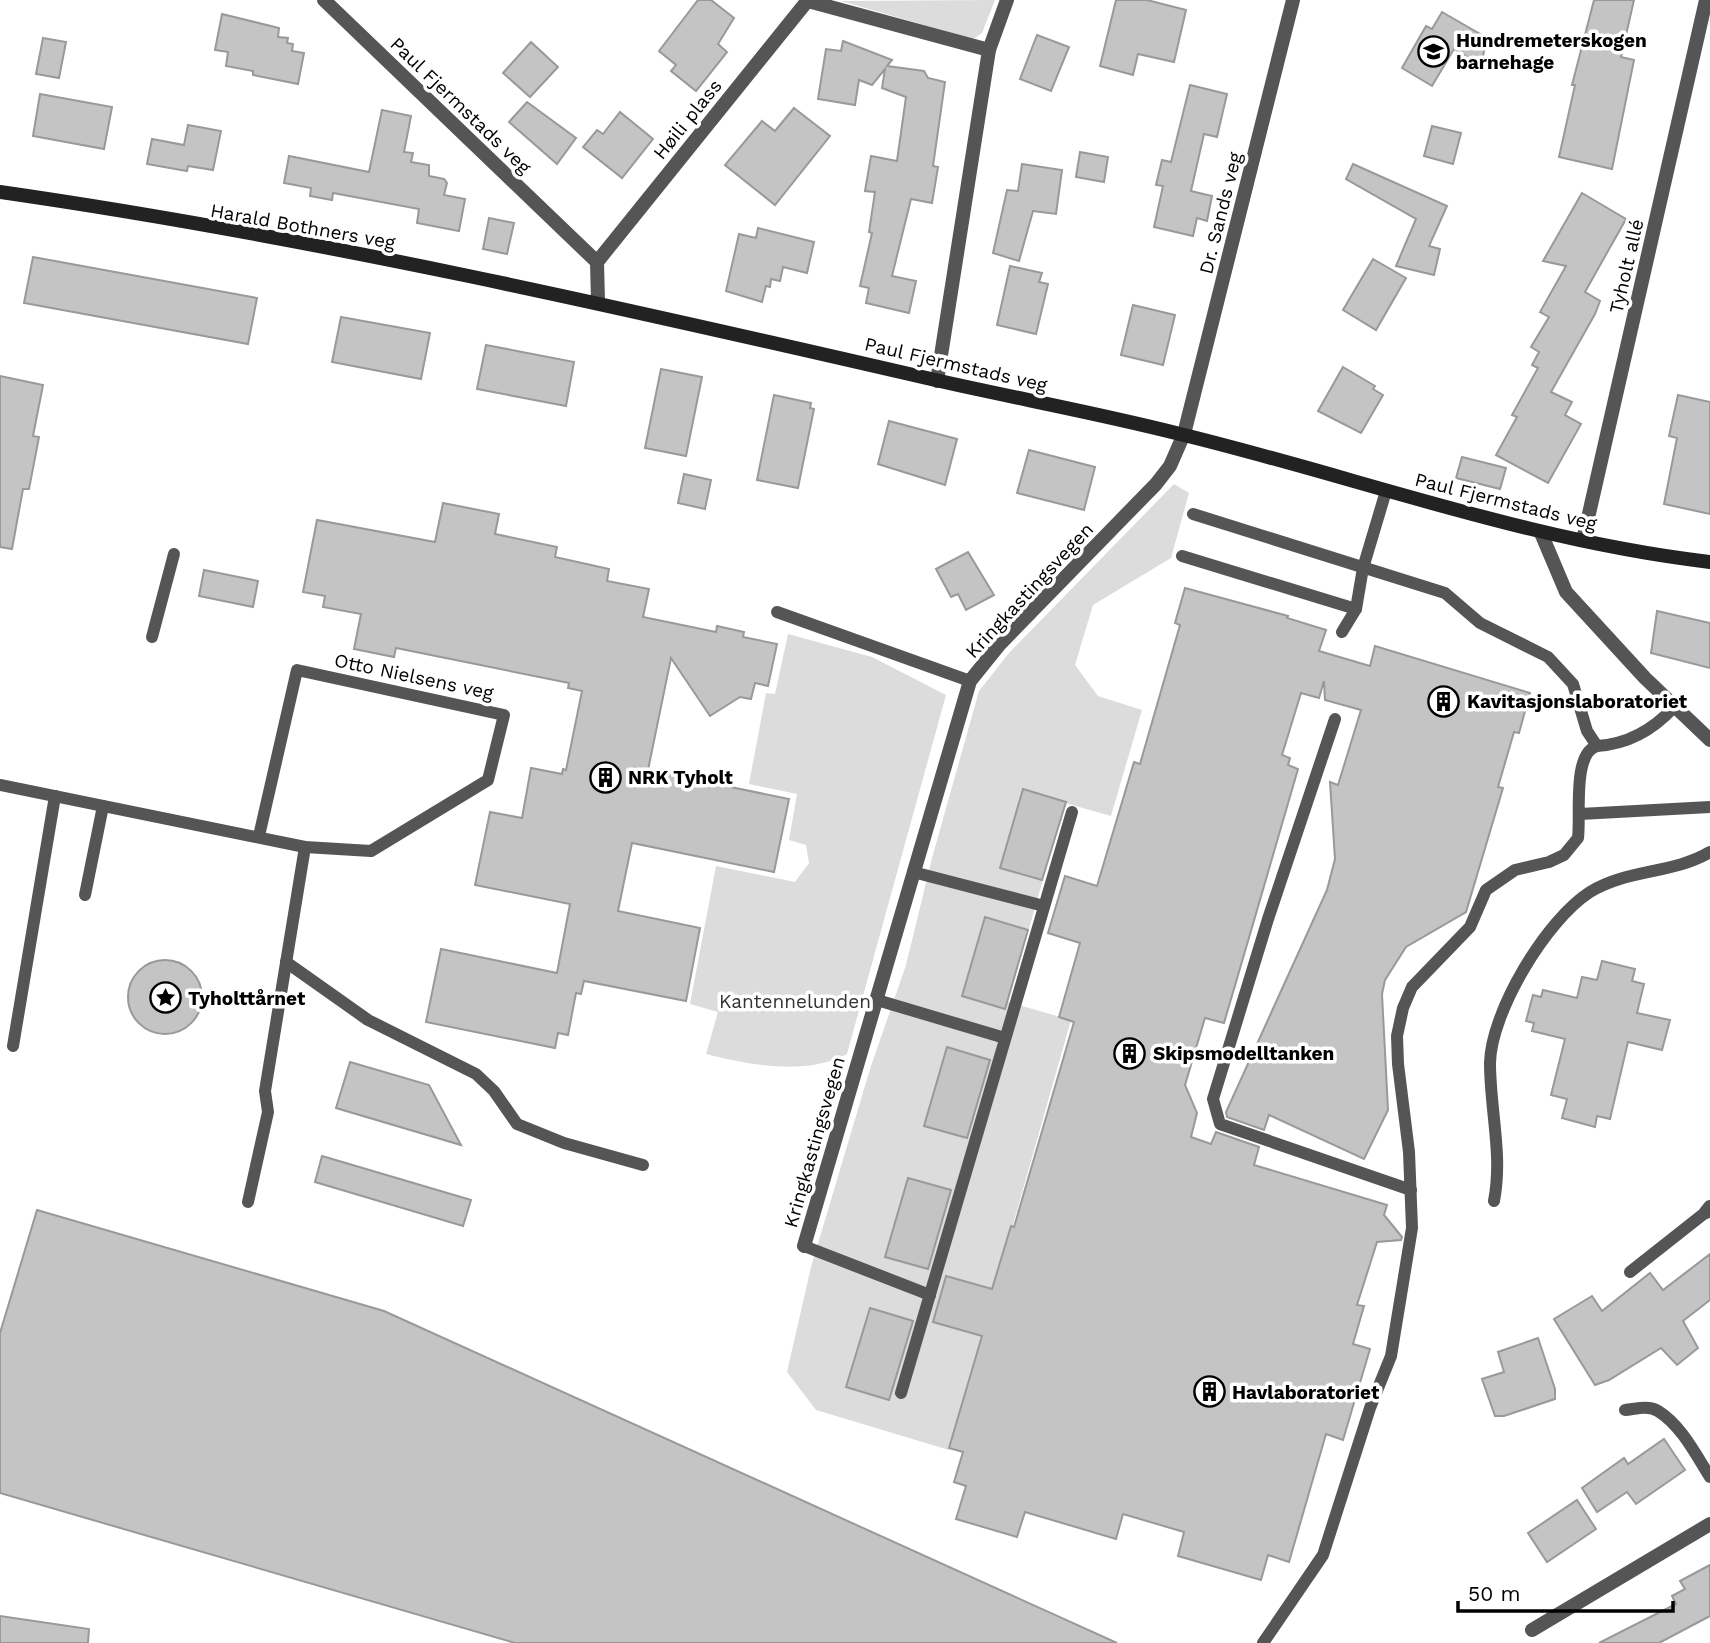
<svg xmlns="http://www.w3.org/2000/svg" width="1710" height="1643" font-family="'Work Sans',sans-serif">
  <rect width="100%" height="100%" fill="#fff"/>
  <g fill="#dcdcdc" fill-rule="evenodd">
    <polygon points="995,0 982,33 973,39 841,1"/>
    <path d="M1174,484L1189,493L1171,558L1093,605L1075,665L1098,696L1142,710L1111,816L1065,803L1008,1002L1071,1020L949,1450L816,1410L787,1372L811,1267L870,1069L906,965L932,858L979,691L1009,653ZM1023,789L1066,802L1042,880L1000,868Z"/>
    <path d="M788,634L872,657L946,695L847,1054C806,1076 750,1065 706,1054L718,1012L690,1004L716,866L795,882L809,863L806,845L789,840L797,794L749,784L766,693L775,694Z"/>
  </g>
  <g fill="#c4c4c4" stroke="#999" stroke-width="2">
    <polygon points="698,0 711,0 734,18 718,44 727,52 696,91 671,71 676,65 659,51"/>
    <polygon points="1116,0 1147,0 1186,10 1174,62 1138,54 1133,75 1100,66"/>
    <polygon points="1594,0 1634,0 1621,57 1634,60 1612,169 1559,157 1575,85 1572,85"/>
    <polygon points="1442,12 1487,38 1481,65 1454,49 1432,86 1402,68 1426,26 1432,29"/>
    <polygon points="222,14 279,28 278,37 288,38 287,43 293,44 292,51 304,53 298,84 253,75 253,71 226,66 228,52 215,50"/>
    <polygon points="1037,35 1069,47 1051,91 1020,79"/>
    <polygon points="43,38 66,42 59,78 36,74"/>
    <polygon points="843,41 892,60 887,66 924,71 928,78 945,82 933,166 938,167 932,203 911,199 892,276 916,281 909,313 866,303 869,288 860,286 872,233 869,232 875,192 865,191 871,156 897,161 906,97 882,88 885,69 872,85 859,80 855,105 818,99 826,49 841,51"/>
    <polygon points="531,42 558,67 530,97 503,73"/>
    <polygon points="1190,85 1227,94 1217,137 1204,134 1191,191 1212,196 1207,221 1197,218 1193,236 1154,227 1163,186 1156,185 1162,160 1171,162"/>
    <polygon points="40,94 112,107 104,149 33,136"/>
    <polygon points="527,102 576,138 557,164 509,122"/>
    <polygon points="794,108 830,136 775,205 725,165 762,121 775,131"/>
    <polygon points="382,110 411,116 404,152 413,153 411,162 429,165 429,176 444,179 447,183 444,195 465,199 459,231 417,223 419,209 333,193 332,200 310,196 311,188 284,183 289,156 369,172"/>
    <polygon points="620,112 653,139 622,178 583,147 597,130 603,134"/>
    <polygon points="188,125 221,131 213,170 188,166 187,171 147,164 152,139 184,145"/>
    <polygon points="1432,126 1461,133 1453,164 1424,156"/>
    <polygon points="1080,152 1108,157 1104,182 1076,177"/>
    <polygon points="1022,164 1062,170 1056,214 1033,211 1019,261 993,253 1007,190 1018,191"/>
    <polygon points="1353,164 1447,206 1429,246 1440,249 1434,275 1396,266 1416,219 1346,179"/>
    <polygon points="1582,193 1626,219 1585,292 1600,301 1595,314 1551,392 1572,402 1565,415 1581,424 1548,483 1496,455 1517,417 1512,415 1538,368 1532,365 1539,352 1531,347 1549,317 1540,312 1566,266 1543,261"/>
    <polygon points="489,218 514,223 507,254 483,249"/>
    <polygon points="758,228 814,242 807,273 783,267 780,281 771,279 770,287 766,286 762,302 726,291 739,234 756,238"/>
    <polygon points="33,257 257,298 248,344 24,303"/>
    <polygon points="1373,259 1406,278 1376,330 1343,310"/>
    <polygon points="1010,266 1042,273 1039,282 1048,284 1036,334 997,325"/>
    <polygon points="1133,305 1175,315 1163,365 1121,355"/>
    <polygon points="341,317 430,333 421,379 332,362"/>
    <polygon points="486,345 574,362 566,406 477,389"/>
    <polygon points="1343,367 1375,386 1373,389 1383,395 1361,433 1318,411"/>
    <polygon points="661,369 702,377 686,456 645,448"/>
    <polygon points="0,376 43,385 33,436 39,437 29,489 23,489 12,549 0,547"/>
    <polygon points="774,395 811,403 810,408 814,409 798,488 757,480"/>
    <polygon points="1678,395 1710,402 1710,514 1664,504 1677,438 1669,436"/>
    <polygon points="889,421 957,439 945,485 878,464"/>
    <polygon points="1029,450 1095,467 1084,510 1017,493"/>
    <polygon points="1462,457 1506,468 1500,489 1456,478"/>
    <polygon points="684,474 711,480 705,509 678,503"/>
    <polygon points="443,503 499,514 495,534 557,547 555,557 609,569 607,581 649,589 643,617 716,632 717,626 744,632 743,637 777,644 768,686 755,683 751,699 740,697 710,716 671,658 648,770 789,799 774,872 632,843 618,911 700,928 686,1001 584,981 581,994 576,993 568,1035 558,1033 555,1048 426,1022 441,949 557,973 570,904 475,885 490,812 522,818 531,768 562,774 563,769 566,770 582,691 568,688 569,683 396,648 394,657 354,649 361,614 323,607 325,596 303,592 317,520 435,542"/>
    <polygon points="968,552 994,595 966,610 958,594 951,597 936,569"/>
    <polygon points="204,570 258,581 253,607 199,596"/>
    <polygon points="1185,588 1288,616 1287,618 1326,630 1319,651 1370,666 1375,646 1530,693 1519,733 1514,732 1498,787 1503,788 1466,912 1406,947 1385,980 1382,994 1388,1110 1364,1159 1269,1115 1264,1130 1227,1117 1226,1112 1327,890 1335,859 1330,782 1338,785 1361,710 1325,700 1324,681 1319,698 1301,693 1282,755 1290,758 1288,765 1298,769 1253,924 1224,1023 1205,1018 1185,1085 1197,1113 1191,1137 1211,1144 1216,1132 1259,1147 1254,1165 1387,1205 1384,1215 1402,1237 1401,1240 1377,1242 1357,1305 1364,1306 1353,1344 1370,1349 1343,1440 1326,1434 1289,1562 1268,1555 1261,1580 1178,1556 1184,1532 1123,1514 1116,1539 1025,1512 1017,1537 956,1519 966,1486 954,1482 963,1452 949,1448 982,1336 933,1322 946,1276 992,1289 1011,1226 1014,1227 1074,1022 1059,1017 1080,943 1048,933 1065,876 1097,886 1134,762 1140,764 1180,625 1175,623"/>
    <polygon points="1657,611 1710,623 1710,668 1651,653"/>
    <polygon points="1023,789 1066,802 1042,880 1000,868"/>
    <polygon points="985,917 1028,930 1005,1009 962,996"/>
    <circle cx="165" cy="997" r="37"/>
    <polygon points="1602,961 1635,969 1632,981 1644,984 1637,1013 1670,1020 1662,1050 1628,1042 1610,1119 1597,1116 1595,1127 1562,1118 1567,1099 1551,1095 1565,1039 1532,1031 1534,1023 1526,1021 1533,995 1541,997 1543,990 1577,998 1582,977 1597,980"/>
    <polygon points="947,1047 990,1060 967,1138 924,1126"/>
    <polygon points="350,1062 429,1085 461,1145 336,1108"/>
    <polygon points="322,1156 471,1200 463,1226 315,1182"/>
    <polygon points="908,1178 951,1190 928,1269 885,1257"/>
    <polygon points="37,1210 384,1311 1117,1643 515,1643 0,1493 0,1333"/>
    <polygon points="1710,1254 1710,1300 1683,1321 1698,1348 1677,1365 1661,1348 1609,1380 1595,1385 1554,1319 1592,1296 1602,1311 1650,1273 1663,1290"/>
    <polygon points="870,1308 913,1321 889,1400 846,1387"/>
    <polygon points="1538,1338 1555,1389 1555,1399 1504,1416 1495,1416 1482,1379 1504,1372 1498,1352"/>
    <polygon points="1664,1439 1685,1470 1636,1504 1627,1492 1597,1512 1582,1488 1624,1458 1628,1464"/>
    <polygon points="1577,1500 1596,1529 1547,1562 1528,1533"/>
    <polygon points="1710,1565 1710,1616 1659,1643 1599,1643 1676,1604 1672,1596 1685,1589 1680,1581"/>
    <polygon points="0,1616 89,1629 88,1643 0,1643"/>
  </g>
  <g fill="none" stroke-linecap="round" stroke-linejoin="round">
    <g stroke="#555" stroke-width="12">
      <path d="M1193,514L1445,593L1480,623L1548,657L1573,684L1587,731L1597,746C1629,744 1653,730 1674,707"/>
      <polyline points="1182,556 1356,609"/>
      <polyline points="777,612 970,681"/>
      <polyline points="1342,632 1356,609 1363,568 1386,491"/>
      <polyline points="152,637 174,554"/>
      <polyline points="1335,719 1268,919 1213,1099 1220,1124 1411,1190"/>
      <polyline points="0,785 305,847 371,851 488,780 504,715 297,670 259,836"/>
      <polyline points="1580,814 1710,807"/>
      <polyline points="913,872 1044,906"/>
      <polyline points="85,895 103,806"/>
      <polyline points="286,962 368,1020 476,1074 494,1091 517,1124 564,1143 643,1165"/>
      <polyline points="877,1000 1005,1038"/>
      <polyline points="13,1046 55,796"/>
      <path d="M1494,1201C1503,1155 1490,1110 1490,1063C1491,1012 1546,920 1590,892C1627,869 1673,874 1710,852"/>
      <polyline points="248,1202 268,1112 265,1091 305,847"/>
      <polyline points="804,1246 930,1295"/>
      <polyline points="1630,1272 1706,1212"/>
      <polyline points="901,1393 1072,812"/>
      <path d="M1625,1410C1636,1409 1648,1405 1658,1411C1681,1425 1696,1455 1710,1477"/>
      <path d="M1263,1643L1323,1555L1370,1408L1391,1356L1412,1228L1409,1152L1398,1064L1397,1036L1403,1008L1412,987L1470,927L1486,890L1515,870L1549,862L1564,855L1578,838C1581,816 1572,753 1597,746"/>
    </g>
    <g stroke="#555" stroke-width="14">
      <polyline points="324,0 597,262 598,301"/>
      <polyline points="808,1 989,50"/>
      <polyline points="597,262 808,0"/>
      <polyline points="937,381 989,50 1007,0"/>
      <polyline points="1541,533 1566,592 1645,678 1710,740"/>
      <polyline points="1583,540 1706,0"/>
      <polyline points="1706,1212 1710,1207"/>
      <polyline points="804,1246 970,681 999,645 1156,484 1170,466 1184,434 1293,0"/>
      <polyline points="1532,1630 1710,1524"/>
    </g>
    <path stroke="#222" stroke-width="14" d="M0,192C313,237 623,308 931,379C1014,398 1098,413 1180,434C1357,477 1528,541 1710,562"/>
  </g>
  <defs>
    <symbol id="school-ring" viewBox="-11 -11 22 22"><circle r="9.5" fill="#fff" stroke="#000" stroke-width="1.5"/><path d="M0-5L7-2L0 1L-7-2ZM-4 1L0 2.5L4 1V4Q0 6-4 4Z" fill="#000"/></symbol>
    <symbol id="building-ring" viewBox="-11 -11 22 22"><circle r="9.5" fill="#fff" stroke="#000" stroke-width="1.5"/><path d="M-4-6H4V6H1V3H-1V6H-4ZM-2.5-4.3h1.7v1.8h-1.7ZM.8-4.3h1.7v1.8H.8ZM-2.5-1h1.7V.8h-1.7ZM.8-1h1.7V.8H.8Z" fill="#000"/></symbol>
    <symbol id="sight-ring" viewBox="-11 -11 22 22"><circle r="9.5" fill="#fff" stroke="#000" stroke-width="1.5"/><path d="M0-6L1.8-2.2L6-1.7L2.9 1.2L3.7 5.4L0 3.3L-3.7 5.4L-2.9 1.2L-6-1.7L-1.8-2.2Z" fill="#000"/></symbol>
  </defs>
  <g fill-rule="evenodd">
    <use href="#school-ring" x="1416" y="34" width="35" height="35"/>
    <use href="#building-ring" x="1426" y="684" width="35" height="35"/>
    <use href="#building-ring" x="588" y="760" width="35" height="35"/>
    <use href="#sight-ring" x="148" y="980" width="35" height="35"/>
    <use href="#building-ring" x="1112" y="1036" width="35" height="35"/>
    <use href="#building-ring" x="1192" y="1374" width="35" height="35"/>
  </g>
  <g text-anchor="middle" stroke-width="7" stroke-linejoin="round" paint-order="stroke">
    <g font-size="19" font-weight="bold" fill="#000" stroke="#fff" text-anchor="start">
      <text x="1456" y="47">Hundremeterskogen<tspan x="1456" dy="22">barnehage</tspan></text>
      <text x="1467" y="708">Kavitasjonslaboratoriet</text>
      <text x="628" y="784">NRK Tyholt</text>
      <text x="188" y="1005">Tyholttårnet</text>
      <text x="1153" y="1060">Skipsmodelltanken</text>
      <text x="1232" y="1399">Havlaboratoriet</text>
    </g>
    <g font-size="19" fill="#000" stroke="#fff">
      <text transform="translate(461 105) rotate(44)" y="7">Paul Fjermstads veg</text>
      <text transform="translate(687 119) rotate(-51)" y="7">Høili plass</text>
      <text transform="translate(1220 213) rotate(-76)" y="7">Dr. Sands veg</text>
      <text transform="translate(303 226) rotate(10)" y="7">Harald Bothners veg</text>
      <text transform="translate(1626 266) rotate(-77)" y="7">Tyholt allé</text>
      <text transform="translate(956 364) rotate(13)" y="7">Paul Fjermstads veg</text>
      <text transform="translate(1506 501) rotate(14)" y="7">Paul Fjermstads veg</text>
      <text transform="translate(1029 590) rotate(-47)" y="7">Kringkastingsvegen</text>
      <text transform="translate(414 676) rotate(12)" y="7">Otto Nielsens veg</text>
      <text transform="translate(814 1142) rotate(-74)" y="7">Kringkastingsvegen</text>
    </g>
    <g font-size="19" fill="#333" stroke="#fff">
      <text x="795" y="1008">Kantennelunden</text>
    </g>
  </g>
  <path d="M1458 1601v10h215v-10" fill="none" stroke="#000000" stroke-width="3.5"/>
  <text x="1468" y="1601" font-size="21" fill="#000000" stroke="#ffffff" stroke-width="5" paint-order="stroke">50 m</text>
</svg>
